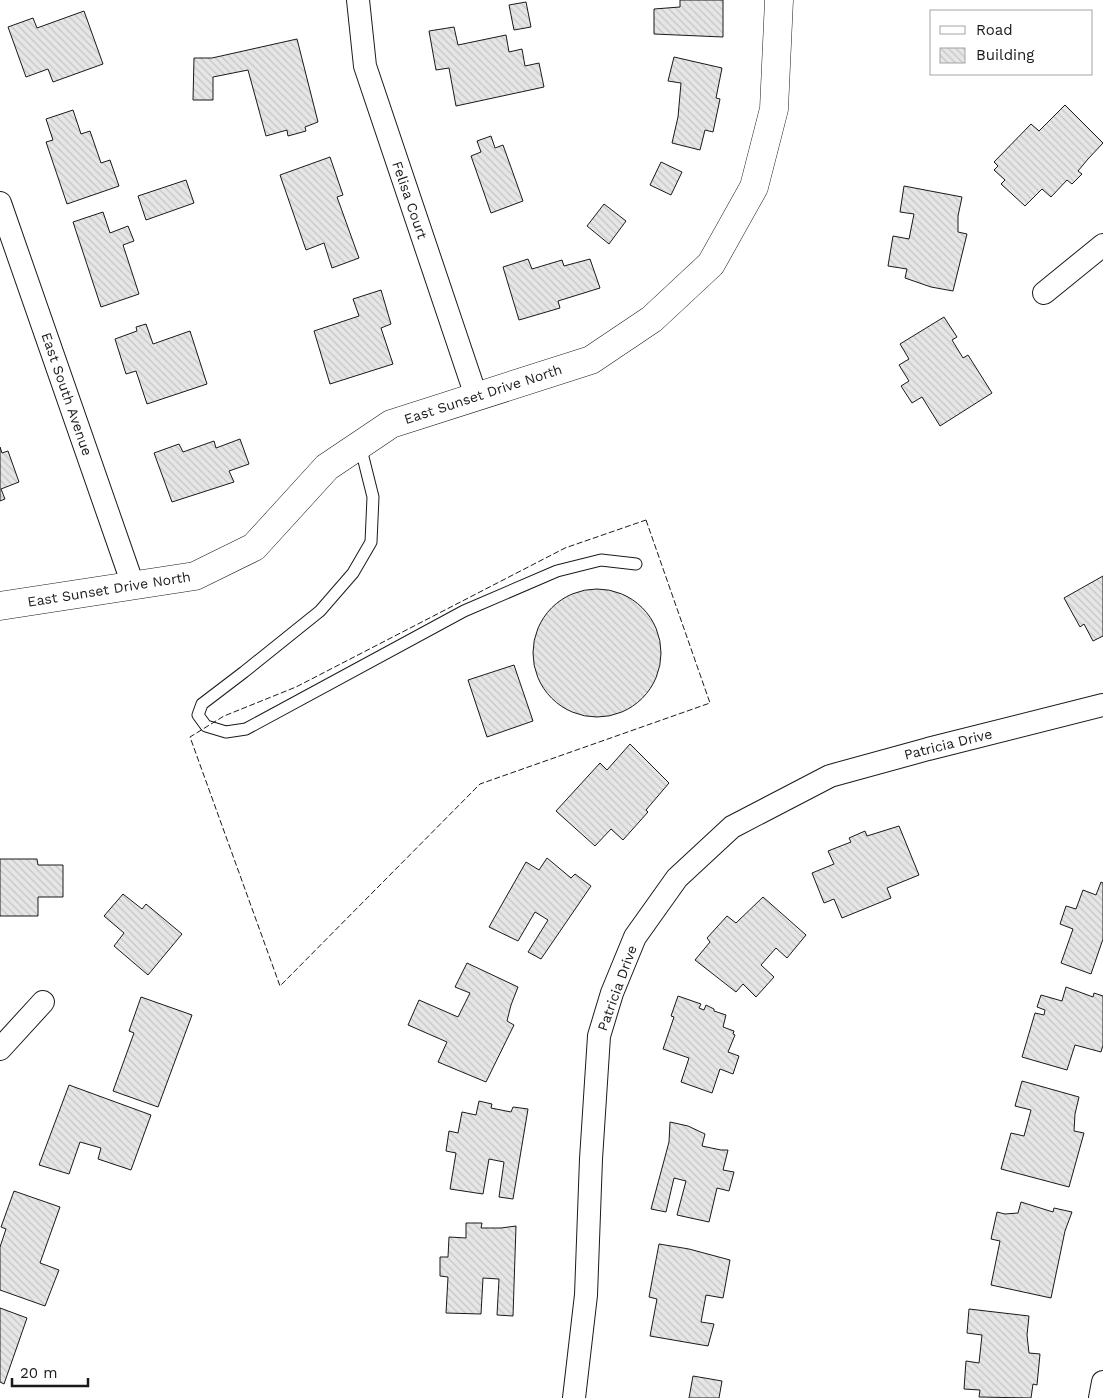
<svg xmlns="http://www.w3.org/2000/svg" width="1103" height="1398" font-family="'Work Sans',sans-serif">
  <defs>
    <pattern id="building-back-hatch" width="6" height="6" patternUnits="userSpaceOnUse" patternTransform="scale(1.25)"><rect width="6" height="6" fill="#e6e6e6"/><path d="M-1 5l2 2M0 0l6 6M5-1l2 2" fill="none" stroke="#c5c5c5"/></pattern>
  </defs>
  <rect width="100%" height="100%" fill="#fff"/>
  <g fill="url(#building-back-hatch)" stroke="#1a1a1a">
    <polygon points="680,0 723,0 723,37 654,34 654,9 680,7"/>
    <polygon points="526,2 531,27 514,30 509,5"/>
    <polygon points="84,11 103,64 53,82 48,69 26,77 8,27 33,18 37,28"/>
    <polygon points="454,27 458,45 506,35 509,52 522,49 525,66 539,63 544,87 456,106 449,68 436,70 429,31"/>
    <polygon points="297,39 318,122 305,127 306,131 288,136 287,130 266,136 248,70 213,77 213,100 193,100 194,58 212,58"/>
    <polygon points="674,57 722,68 716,98 720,99 713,132 705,130 700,150 672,143 678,117 681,83 668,81"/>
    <polygon points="1065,105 1103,143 1088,159 1078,171 1082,174 1072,184 1067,180 1051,197 1042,189 1025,206 1001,184 1005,180 994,170 998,166 994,162 1031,124 1039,131"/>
    <polygon points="73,110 81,134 90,131 101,163 110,160 119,186 67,204 46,142 53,140 46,119"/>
    <polygon points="491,136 495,148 503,145 523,201 491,213 471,156 481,152 477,141"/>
    <polygon points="330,157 343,195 337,197 359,258 332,268 324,243 306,250 280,175"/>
    <polygon points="661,162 682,172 671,195 650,185"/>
    <polygon points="186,180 194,203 146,220 138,196"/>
    <polygon points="904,186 962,197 958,216 958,232 967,234 953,291 931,287 905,278 907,269 888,266 893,236 909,239 914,214 900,212"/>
    <polygon points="604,204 626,221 609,244 587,226"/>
    <polygon points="103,212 110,233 128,226 134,241 123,245 139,294 101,307 73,222"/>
    <polygon points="528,259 532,269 562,260 564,266 590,259 600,288 558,301 560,308 519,320 503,267"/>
    <polygon points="381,290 391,324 381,328 393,364 330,384 314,331 359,316 353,299"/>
    <polygon points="944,317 957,337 952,340 963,358 968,355 992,393 940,426 922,397 912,403 901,386 909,381 899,365 909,359 900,344"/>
    <polygon points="146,324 153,344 190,331 207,384 147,404 136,371 126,374 115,339 137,331 136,327"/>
    <polygon points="240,439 249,464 229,471 234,482 172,502 154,453 179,444 183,452 214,441 216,448"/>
    <polygon points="0,447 2,453 8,451 19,482 1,489 5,499 0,501"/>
    <polygon points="1103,576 1103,636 1093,641 1084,624 1080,627 1064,598"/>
    <circle cx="597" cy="653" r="64"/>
    <polygon points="514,665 533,721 487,737 468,680"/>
    <polygon points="630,744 669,783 646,810 648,812 623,840 611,829 595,846 556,811 600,763 607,770"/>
    <polygon points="899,826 919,875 887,888 891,898 842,918 834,899 824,903 812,873 834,864 828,851 851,842 849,838 865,831 867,836"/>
    <polygon points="547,858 571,878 575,874 591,886 541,959 528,952 548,920 535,912 518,941 489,927 526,862 539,870"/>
    <polygon points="0,859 37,859 38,865 63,865 63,897 38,897 38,916 0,916"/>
    <polygon points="1101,882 1103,883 1103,939 1091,974 1061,963 1073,929 1060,924 1066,906 1076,909 1083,890 1096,895"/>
    <polygon points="123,894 142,909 146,904 182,934 148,975 114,946 124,933 104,916"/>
    <polygon points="763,897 806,935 787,958 776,948 761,965 774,977 756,997 743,984 736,992 695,960 710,942 707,938 727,916 736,923"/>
    <polygon points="467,963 518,987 511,1005 507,1021 514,1025 486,1082 438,1062 447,1042 408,1025 419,1000 458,1017 470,993 455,987"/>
    <polygon points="1066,987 1093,997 1094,993 1103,996 1103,1045 1101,1052 1075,1045 1067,1070 1022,1057 1035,1013 1044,1015 1045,1010 1037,1007 1041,995 1062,1001"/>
    <polygon points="678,996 701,1004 699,1008 704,1010 706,1005 714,1009 714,1011 726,1015 723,1027 734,1031 733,1034 735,1035 728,1052 739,1056 733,1074 720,1069 712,1093 681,1082 689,1058 663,1049 674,1017 671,1016"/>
    <polygon points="141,997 192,1015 158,1107 113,1091 134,1033 129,1031"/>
    <polygon points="1022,1081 1079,1097 1075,1114 1074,1131 1084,1133 1069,1187 1001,1169 1011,1133 1024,1136 1031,1110 1015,1106"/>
    <polygon points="69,1085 151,1115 131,1170 98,1159 101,1148 80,1142 69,1174 39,1165"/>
    <polygon points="479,1101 492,1104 491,1108 511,1112 513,1107 528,1109 513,1199 499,1197 504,1162 489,1159 483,1194 450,1189 456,1153 446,1151 449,1131 458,1133 462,1112 476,1115"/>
    <polygon points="670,1122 688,1126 705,1134 702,1146 721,1150 728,1150 723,1170 734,1172 729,1191 717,1188 709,1222 677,1215 686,1181 674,1178 666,1212 651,1209 669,1142"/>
    <polygon points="14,1191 60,1207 40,1263 59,1270 45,1306 0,1290 0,1247 6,1229 1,1227"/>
    <polygon points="1021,1202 1053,1212 1054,1208 1072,1212 1065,1231 1051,1298 991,1285 1000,1241 991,1239 997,1212 1005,1214 1018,1213"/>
    <polygon points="466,1223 482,1223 481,1228 501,1228 516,1226 513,1316 497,1315 499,1279 483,1278 481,1314 446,1313 448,1277 440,1276 440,1257 448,1257 449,1237 466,1238"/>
    <polygon points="659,1244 689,1249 730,1260 723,1298 706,1295 701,1322 714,1324 708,1346 650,1336 657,1299 649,1297"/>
    <polygon points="0,1308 27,1318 4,1384 0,1382"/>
    <polygon points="969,1309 1029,1316 1027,1335 1029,1353 1040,1354 1037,1385 1033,1384 1031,1398 979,1397 980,1390 964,1389 966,1361 979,1363 982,1335 967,1333"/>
    <polygon points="693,1376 722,1381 719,1398 689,1398"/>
  </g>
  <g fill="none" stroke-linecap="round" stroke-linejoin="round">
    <defs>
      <polyline id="lane" points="360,445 373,497 371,542 353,573 320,611 244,672 202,704 198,715 206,726 226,732 246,729 464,611 557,571 601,560 636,564"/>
      <g id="street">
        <polyline points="358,0 365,66 476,396"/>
        <polyline points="0,203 133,585"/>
        <polyline points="1044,293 1103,245"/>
        <polyline points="0,1049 43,1002"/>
        <polyline points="574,1398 586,1295 591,1159 599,1036 612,993 635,937 677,878 732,827 830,776 928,749 1103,705"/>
        <polyline points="1100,1398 1103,1382"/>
      </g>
      <polyline id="secondary" points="0,606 195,576 254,547 327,467 391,424 591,360 652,319 711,264 754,187 774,109 779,0"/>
    </defs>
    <use href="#lane" stroke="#1a1a1a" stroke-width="13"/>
    <use href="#street" stroke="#1a1a1a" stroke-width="24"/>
    <use href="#secondary" stroke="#1a1a1a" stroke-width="29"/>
    <use href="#lane" stroke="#fff" stroke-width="11"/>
    <use href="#street" stroke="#fff" stroke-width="22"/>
    <use href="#secondary" stroke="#fff" stroke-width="28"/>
    <polygon stroke="#1a1a1a" stroke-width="1" stroke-dasharray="6 2.5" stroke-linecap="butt" points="646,520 710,703 480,784 280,986 190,737 224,716 296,687 565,548"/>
  </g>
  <g text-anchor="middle" stroke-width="4" stroke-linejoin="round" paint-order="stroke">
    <g font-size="14" fill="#1a1a1a" stroke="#fff">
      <text transform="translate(410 200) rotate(71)" y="5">Felisa Court</text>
      <text transform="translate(67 394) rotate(71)" y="5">East South Avenue</text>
      <text transform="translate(483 394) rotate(-18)" y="5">East Sunset Drive North</text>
      <text transform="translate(109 589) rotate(-9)" y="5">East Sunset Drive North</text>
      <text transform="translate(948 744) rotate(-14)" y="5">Patricia Drive</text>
      <text transform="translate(617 988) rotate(-70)" y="5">Patricia Drive</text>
    </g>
  </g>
  <rect x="930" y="10" width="162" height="65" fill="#ffffff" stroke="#a3a3a3"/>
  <rect x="940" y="26" width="25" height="8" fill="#ffffff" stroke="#a3a3a3"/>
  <text x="976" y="35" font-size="15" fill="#1a1a1a">Road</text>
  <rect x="940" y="48" width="25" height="15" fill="url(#building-back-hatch)" stroke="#a3a3a3"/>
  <text x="976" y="60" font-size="15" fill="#1a1a1a">Building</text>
  <path d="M12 1378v8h76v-8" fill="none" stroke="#1a1a1a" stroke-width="2.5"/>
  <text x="20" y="1378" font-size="15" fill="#1a1a1a" stroke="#ffffff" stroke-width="4" paint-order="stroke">20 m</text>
</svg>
